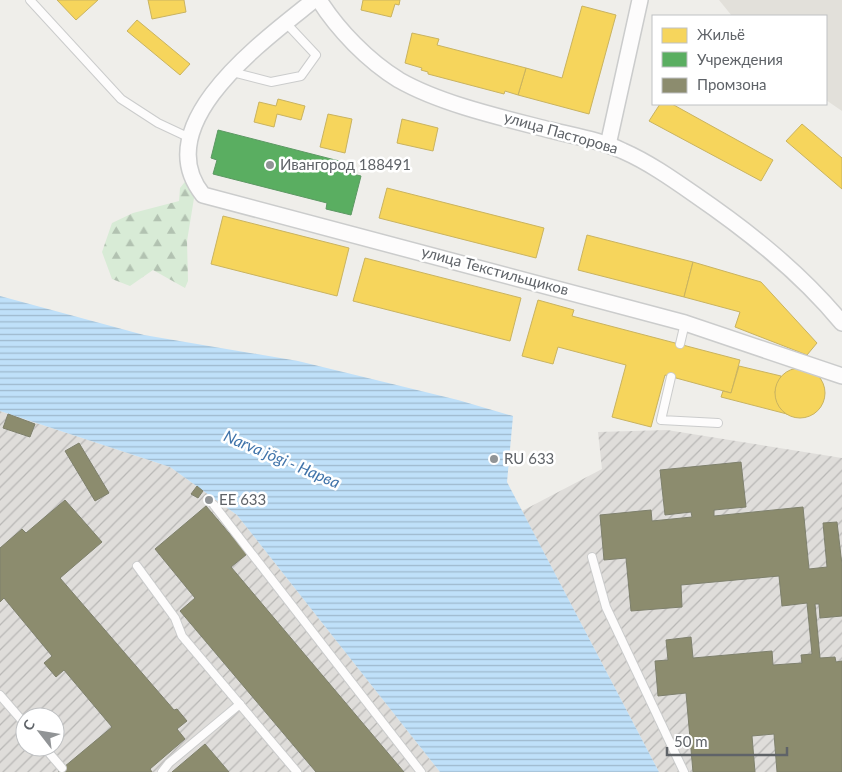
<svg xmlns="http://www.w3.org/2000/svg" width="842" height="772" font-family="Lato,sans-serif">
  <defs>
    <pattern id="industrial-furrows" width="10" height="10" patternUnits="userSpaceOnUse" patternTransform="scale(1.25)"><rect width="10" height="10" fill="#dfddda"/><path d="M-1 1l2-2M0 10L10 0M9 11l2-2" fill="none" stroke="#b8b7b5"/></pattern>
    <pattern id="forest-firs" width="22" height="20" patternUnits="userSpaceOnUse" patternTransform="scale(1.25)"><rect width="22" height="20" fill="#d8ebd6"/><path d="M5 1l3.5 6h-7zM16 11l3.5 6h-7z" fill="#b2c2b1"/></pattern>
    <pattern id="water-rules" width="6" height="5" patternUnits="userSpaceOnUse" patternTransform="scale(1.25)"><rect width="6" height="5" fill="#bfe0f9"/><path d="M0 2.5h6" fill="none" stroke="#9eb9cd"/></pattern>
  </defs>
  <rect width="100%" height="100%" fill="#efeeea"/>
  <g fill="url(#industrial-furrows)" fill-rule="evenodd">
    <path d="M0,411L170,467L237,515L440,772H0ZM25,717H55V747H25Z"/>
    <polygon points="667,430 842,458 842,772 659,772 522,511 602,469 598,432"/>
  </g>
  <polygon fill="#e2e0da" points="719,0 842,0 842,111 826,100 826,16 732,16"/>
  <polygon fill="url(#forest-firs)" points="188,178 196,186 187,241 188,281 185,288 153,270 130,286 112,279 102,252 112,223 133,213 179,201 180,188"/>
  <polygon fill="url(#water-rules)" points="0,296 144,335 298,361 458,400 513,416 507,482 659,772 440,772 237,515 170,467 0,411"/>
  <g fill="#f6d55c" stroke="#c9b360">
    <polygon points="57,0 98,0 76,20"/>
    <polygon points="148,0 184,0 186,12 152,19"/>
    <polygon points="363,0 400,0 399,5 395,4 391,17 361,10"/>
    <polygon points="582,6 616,15 589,114 518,95 526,68 562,78"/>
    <polygon points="137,20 190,64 180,75 127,31"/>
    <polygon points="412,33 439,39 437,45 526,68 518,95 505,91 504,94 428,74 428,72 421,70 422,68 405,63"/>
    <polygon points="278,99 305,106 301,120 277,114 274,127 254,122 259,102 276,106"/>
    <polygon points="660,104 672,104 773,160 761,181 649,121"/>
    <polygon points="328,114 352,119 345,153 320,147"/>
    <polygon points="402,119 438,128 433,151 397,143"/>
    <polygon points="802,124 842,158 842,189 786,141"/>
    <polygon points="387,188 544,228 536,258 379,218"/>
    <polygon points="223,216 349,248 337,296 211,264"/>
    <polygon points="587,235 693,262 684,297 578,270"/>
    <polygon points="365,258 521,298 510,341 353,301"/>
    <polygon points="693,262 761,282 817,343 807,355 735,327 740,312 684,297"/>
    <polygon points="538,300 574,310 572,316 740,360 731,393 665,375 651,427 612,417 626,365 558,347 553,364 522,356"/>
    <polygon points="739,366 781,376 775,392 781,409 787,414 721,397 723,391 731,393"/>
    <circle cx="800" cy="393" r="25"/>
  </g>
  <polygon fill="#5aae61" stroke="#5c9863" points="218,130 343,162 340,171 361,176 351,215 326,209 327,203 213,174 217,160 211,158"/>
  <g fill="#8c8c6e" stroke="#7e806c">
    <polygon points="8,414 35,424 30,437 3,428"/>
    <polygon points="79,443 109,493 95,501 65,451"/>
    <polygon points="741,462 746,507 714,510 714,516 803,507 809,569 827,567 823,523 837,522 842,565 842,616 820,618 819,604 815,604 820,658 835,657 836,662 842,661 842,772 777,772 774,734 752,736 755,772 693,772 686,693 658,696 655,661 668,660 666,640 691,637 693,658 772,651 773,665 802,663 801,655 812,654 807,603 782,606 779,576 681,585 682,607 631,611 626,558 604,560 600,515 651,510 652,521 692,517 691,512 665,515 660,470"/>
    <polygon points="197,486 203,491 198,498 191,494"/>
    <polygon points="65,500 102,542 60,578 174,710 177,709 187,721 177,729 185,739 150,769 152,772 58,772 112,727 64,670 56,677 44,663 52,656 4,598 0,602 0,548 22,529 26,533"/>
    <polygon points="206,506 247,554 231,567 404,772 316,772 180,611 195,598 155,549"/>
    <polygon points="205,744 229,772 172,772"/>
  </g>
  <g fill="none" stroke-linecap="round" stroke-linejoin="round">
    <defs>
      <g id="lane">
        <polyline points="30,0 121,99 158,123 190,138"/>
        <polyline points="232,72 271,82 301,76 316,55 286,23"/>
        <polyline points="680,344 685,323"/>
        <polyline points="671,377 661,420 718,423"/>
        <polyline points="214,505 421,772"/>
        <polyline points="592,557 606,607 684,772"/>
        <polyline points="137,566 175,618 182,636 297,772"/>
        <polyline points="0,695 25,724"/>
        <polyline points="44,747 62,768"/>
        <polyline points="162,772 169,763 240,704"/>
      </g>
      <g id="street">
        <path d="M314,0C266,39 146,124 203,195L685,323L842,376"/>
        <path d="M319,0C338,30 368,61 399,80C441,104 503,118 550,130C574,136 600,140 623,151C648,162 671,178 694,194C748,231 800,272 842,323"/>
        <polyline points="608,145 640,0"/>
      </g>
    </defs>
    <use href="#lane" stroke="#cbcccc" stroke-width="10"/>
    <use href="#street" stroke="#cbcccc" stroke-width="18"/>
    <use href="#lane" stroke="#fdfcfc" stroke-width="8"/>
    <use href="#street" stroke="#fdfcfc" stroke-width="15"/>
  </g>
  <g fill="#919496" stroke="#fff" stroke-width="2">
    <circle cx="270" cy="165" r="5"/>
    <circle cx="494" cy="459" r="5"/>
    <circle cx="209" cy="500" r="5"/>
  </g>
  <g text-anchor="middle" stroke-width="5" stroke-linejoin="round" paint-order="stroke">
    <g font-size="15" fill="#5f6368" stroke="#fff">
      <text transform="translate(561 133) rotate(16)" y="5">улица Пасторова</text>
      <text transform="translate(495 271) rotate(15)" y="5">улица Текстильщиков</text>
    </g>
    <g font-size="15" fill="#5f6368" stroke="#fff" text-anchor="start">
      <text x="280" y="170">Ивангород 188491</text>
      <text x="504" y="464">RU 633</text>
      <text x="219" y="505">EE 633</text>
    </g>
    <g font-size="16" font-style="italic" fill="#4174aa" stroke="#fff">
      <text transform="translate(282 459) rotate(23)" y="6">Narva jõgi - Нарва</text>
    </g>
  </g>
  <rect x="652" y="15" width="175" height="90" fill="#ffffff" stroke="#bfc1c3"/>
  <rect x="662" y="28" width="25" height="15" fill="#f6d55c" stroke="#bfc1c3"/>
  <text x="697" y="40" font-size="15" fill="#5f6368">Жильё</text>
  <rect x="662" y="52" width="25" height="15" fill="#5aae61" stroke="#bfc1c3"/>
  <text x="697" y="65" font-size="15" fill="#5f6368">Учреждения</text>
  <rect x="662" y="78" width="25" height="15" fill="#8c8c6e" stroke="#bfc1c3"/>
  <text x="697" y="90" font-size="15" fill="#5f6368">Промзона</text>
  <g transform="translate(40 732) rotate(301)"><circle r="24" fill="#ffffff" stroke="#bfc1c3"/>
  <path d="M0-4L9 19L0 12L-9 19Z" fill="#919496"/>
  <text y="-8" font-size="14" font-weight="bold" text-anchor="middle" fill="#5f6368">С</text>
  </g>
  <path d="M667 747v8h120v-8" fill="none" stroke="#5f6368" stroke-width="2.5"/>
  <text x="674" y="747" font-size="15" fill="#5f6368" stroke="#ffffff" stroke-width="4" paint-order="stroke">50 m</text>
</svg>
